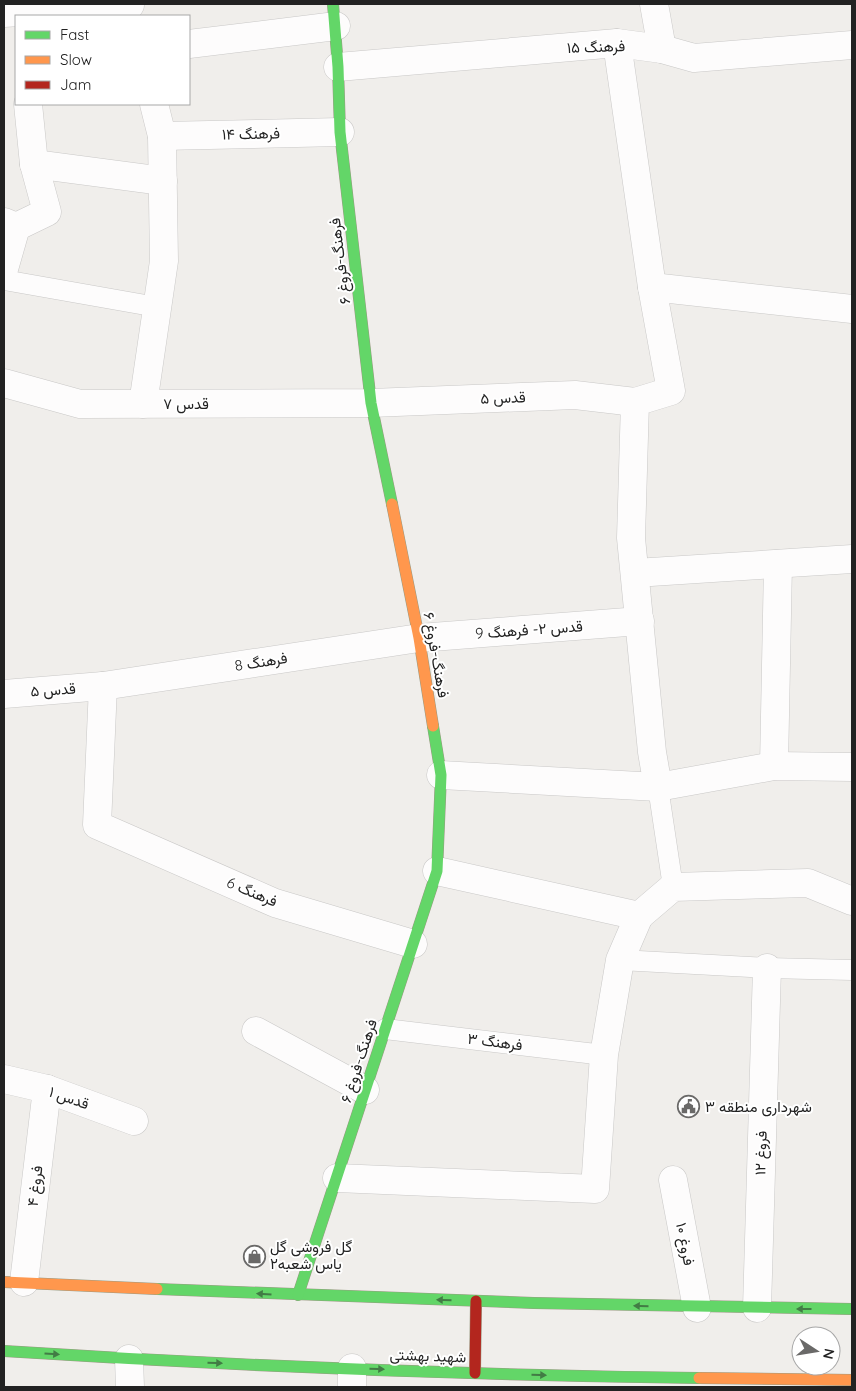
<svg xmlns="http://www.w3.org/2000/svg" width="856" height="1391" font-family="Quicksand,Vazirmatn,sans-serif">
  <rect width="100%" height="100%" fill="#f0eeeb"/>
  <g fill="none" stroke-linecap="round" stroke-linejoin="round">
    <defs>
      <g id="lane">
        <polyline points="4,280 157,307"/>
        <polyline points="658,787 673,887"/>
        <polyline points="620,960 767,968 852,970"/>
        <polyline points="385,1029 604,1055"/>
      </g>
      <g id="street">
        <polyline points="654,4 662,49"/>
        <polyline points="4,13 130,5"/>
        <polyline points="617,43 652,287"/>
        <polyline points="189,44 336,26"/>
        <polyline points="338,67 617,43 662,49 694,58 852,45"/>
        <polyline points="162,136 340,132"/>
        <polyline points="34,164 163,181"/>
        <polyline points="4,222 16,227 4,269"/>
        <polyline points="16,227 47,212 34,164 28,104"/>
        <polyline points="4,383 80,404 371,403 575,395 635,402"/>
        <polyline points="143,404 164,261 162,136 154,104"/>
        <polyline points="635,573 852,559"/>
        <polyline points="103,686 97,825 275,903 413,944"/>
        <polyline points="4,694 103,686 419,638 640,621"/>
        <polyline points="774,766 778,564"/>
        <polyline points="441,775 658,787 774,766 852,767"/>
        <polyline points="658,787 652,752 631,538 635,402 671,391 652,287 852,309"/>
        <polyline points="437,871 639,916 673,887 808,883 852,901"/>
        <polyline points="256,1031 365,1090"/>
        <polyline points="4,1079 47,1089 134,1121"/>
        <polyline points="337,1178 595,1189 604,1055 620,960 639,916"/>
        <polyline points="673,1180 697,1308"/>
        <polyline points="24,1282 47,1089"/>
        <polyline points="757,1308 767,968"/>
        <polyline points="129,1359 130,1387"/>
        <polyline points="352,1387 352,1368"/>
      </g>
      <g id="fast">
        <polyline points="333,4 338,67 340,132 371,403 392,504"/>
        <polyline points="157,1289 534,1303 852,1309"/>
        <polyline points="298,1295 437,871 441,775 433,726"/>
        <path d="M4,1351C235,1366 467,1375 699,1378"/>
      </g>
      <g id="slow">
        <polyline points="392,504 419,638 433,726"/>
        <polyline points="4,1282 157,1289"/>
        <polyline points="699,1378 852,1380"/>
      </g>
      <polyline id="jam" points="475,1373 476,1301"/>
    </defs>
    <use href="#lane" stroke="#c9c8c7" stroke-width="21"/>
    <use href="#street" stroke="#c9c8c7" stroke-width="29"/>
    <use href="#fast" stroke="#999a82" stroke-width="12"/>
    <use href="#slow" stroke="#999a82" stroke-width="12"/>
    <use href="#jam" stroke="#999a82" stroke-width="12"/>
    <use href="#lane" stroke="#fdfcfc" stroke-width="20"/>
    <use href="#street" stroke="#fdfcfc" stroke-width="28"/>
    <use href="#fast" stroke="#63d668" stroke-width="11"/>
    <use href="#slow" stroke="#ff974d" stroke-width="11"/>
    <use href="#jam" stroke="#b3261e" stroke-width="11"/>
  </g>
  <defs><path id="oneway-solid" d="M-6-.8H1V-3.2L6.5 0L1 3.2V.8H-6Z" transform="scale(1.25)"/></defs>
  <g fill="#427c45">
    <use href="#oneway-solid" transform="translate(264 1294) rotate(-177)"/>
    <use href="#oneway-solid" transform="translate(444 1300) rotate(-178)"/>
    <use href="#oneway-solid" transform="translate(641 1306) rotate(-178)"/>
    <use href="#oneway-solid" transform="translate(804 1309) rotate(-180)"/>
    <use href="#oneway-solid" transform="translate(52 1354) rotate(4)"/>
    <use href="#oneway-solid" transform="translate(215 1363) rotate(2)"/>
    <use href="#oneway-solid" transform="translate(377 1369) rotate(2)"/>
    <use href="#oneway-solid" transform="translate(539 1375) rotate(2)"/>
  </g>
  <defs>
    <symbol id="civic-ring" viewBox="-11 -11 22 22"><circle r="9.5" fill="#fff" stroke="#6a6968" stroke-width="1.5"/><path d="M-.6-6.5H3V-4.5H.6V-3L4-1V1h2V6H-6V1h2V-1L-.6-3ZM-1.2 2.5V6h2.4V2.5Z" fill="#6a6968"/></symbol>
    <symbol id="shop-ring" viewBox="-11 -11 22 22"><circle r="9.5" fill="#fff" stroke="#6a6968" stroke-width="1.5"/><path d="M-5-2.5h2.3a2.7 3.5 0 0 1 5.4 0H5L5.5 6h-11ZM-1.5-2.5h3a1.5 2.3 0 0 0-3 0Z" fill="#6a6968"/></symbol>
  </defs>
  <g fill-rule="evenodd">
    <use href="#civic-ring" x="676" y="1094" width="25" height="25"/>
    <use href="#shop-ring" x="242" y="1244" width="25" height="25"/>
  </g>
  <g text-anchor="middle" stroke-width="4" stroke-linejoin="round" paint-order="stroke">
    <g font-size="15" fill="#222" stroke="#fff">
      <text transform="translate(596 47) rotate(-2)" y="5">فرهنگ ۱۵</text>
      <text transform="translate(251 134) rotate(-1)" y="5">فرهنگ ۱۴</text>
      <text transform="translate(340 261) rotate(-97)" y="5">فرهنگ-فروغ ۶</text>
      <text transform="translate(503 398) rotate(-2)" y="5">قدس ۵</text>
      <text x="186" y="409">قدس ۷</text>
      <text transform="translate(529 630) rotate(-4)" y="5">قدس ۲- فرهنگ 9</text>
      <text transform="translate(436 655) rotate(80)" y="5">فرهنگ-فروغ ۶</text>
      <text transform="translate(261 662) rotate(-9)" y="5">فرهنگ 8</text>
      <text transform="translate(53 690) rotate(-4)" y="5">قدس ۵</text>
      <text transform="translate(252 892) rotate(23)" y="5">فرهنگ 6</text>
      <text transform="translate(495 1042) rotate(7)" y="5">فرهنگ ۳</text>
      <text transform="translate(359 1061) rotate(-72)" y="5">فرهنگ-فروغ ۶</text>
      <text transform="translate(69 1098) rotate(19)" y="5">قدس ۱</text>
      <text transform="translate(761 1153) rotate(-88)" y="5">فروغ ۱۲</text>
      <text transform="translate(35 1186) rotate(-83)" y="5">فروغ ۴</text>
      <text transform="translate(685 1244) rotate(79)" y="5">فروغ ۱۰</text>
      <text transform="translate(428 1356) rotate(2)" y="5">شهید بهشتی</text>
    </g>
    <g font-size="15" fill="#222" stroke="#fff" text-anchor="start">
      <text x="705" y="1112">شهرداری منطقه ۳</text>
      <text x="270" y="1252">گل فروشی گل<tspan x="270" dy="17">یاس شعبه۲</tspan></text>
    </g>
  </g>
  <rect width="856" height="1391" fill="none" stroke="#222222" stroke-width="10"/>
  <rect x="15" y="15" width="175" height="90" fill="#ffffff" stroke="#a7a7a7"/>
  <rect x="25" y="31" width="25" height="8" fill="#63d668" stroke="#a7a7a7"/>
  <text x="60" y="40" font-size="15" fill="#222222">Fast</text>
  <rect x="25" y="56" width="25" height="8" fill="#ff974d" stroke="#a7a7a7"/>
  <text x="60" y="65" font-size="15" fill="#222222">Slow</text>
  <rect x="25" y="81" width="25" height="8" fill="#b3261e" stroke="#a7a7a7"/>
  <text x="60" y="90" font-size="15" fill="#222222">Jam</text>
  <g transform="translate(816 1351) rotate(102)"><circle r="24" fill="#ffffff" stroke="#a7a7a7"/>
  <path d="M0-4L9 19L0 12L-9 19Z" fill="#6a6968"/>
  <text y="-8" font-size="14" font-weight="bold" text-anchor="middle" fill="#222222">N</text>
  </g>
</svg>
